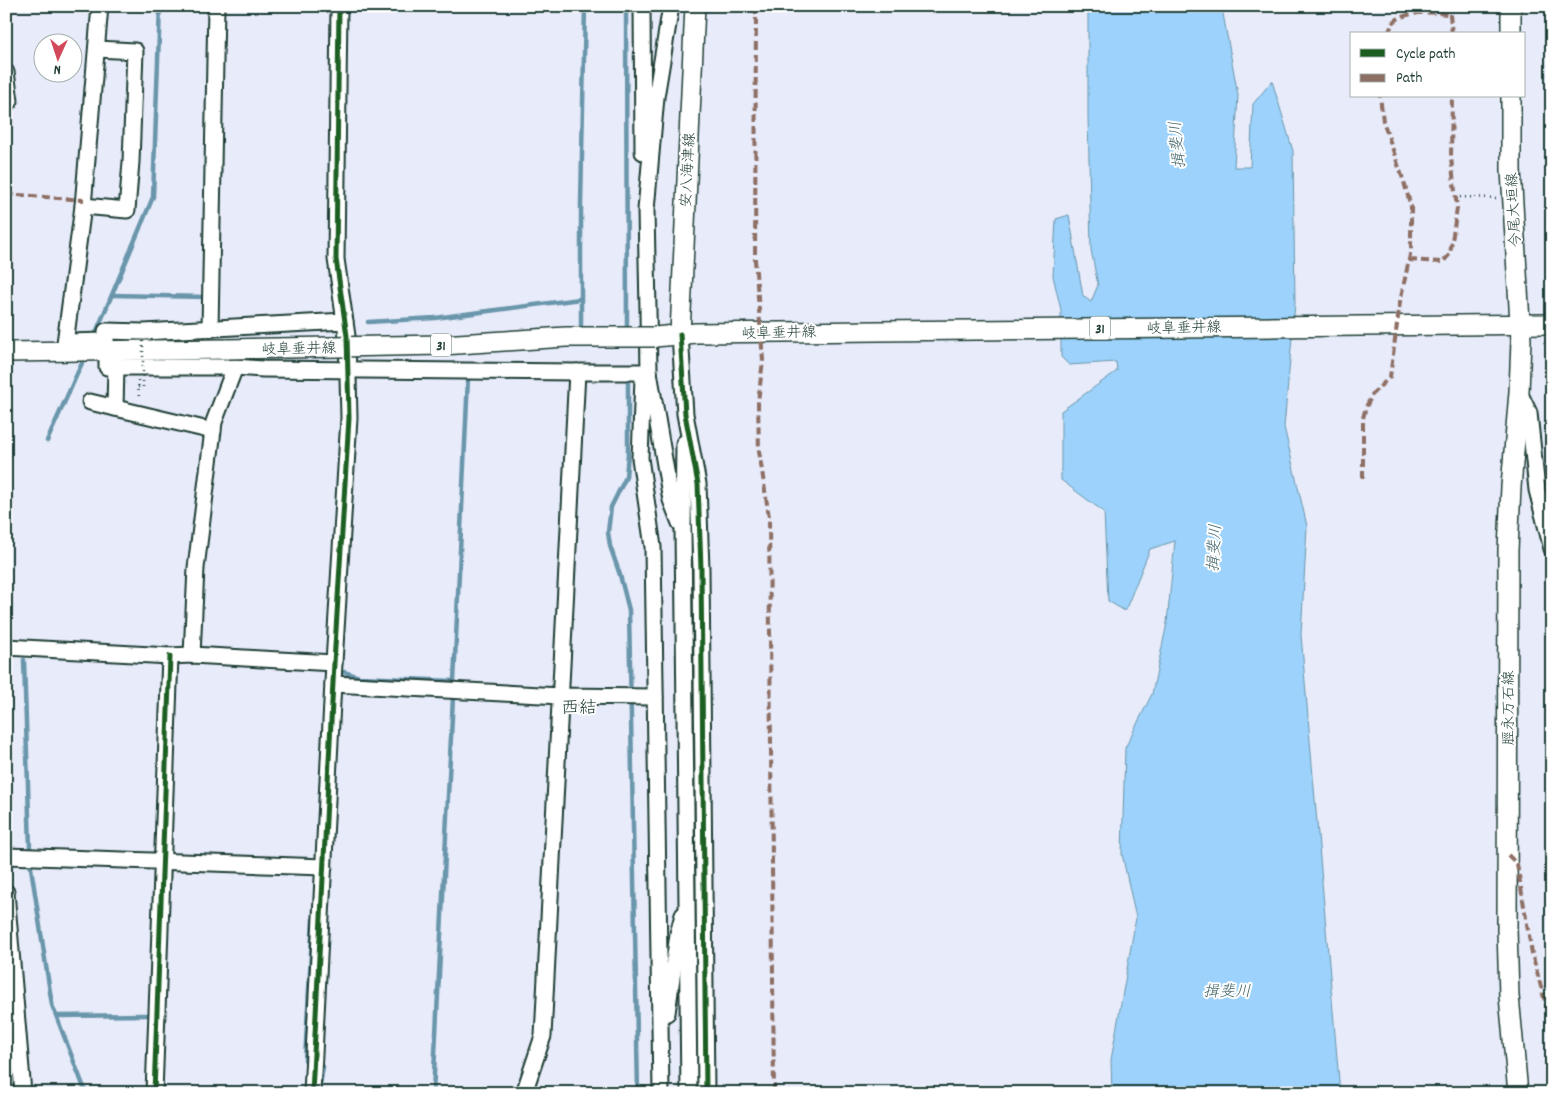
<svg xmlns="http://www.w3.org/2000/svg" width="1558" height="1099" font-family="Dekko,'Klee One',sans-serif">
  <rect width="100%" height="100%" fill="#e7ebfa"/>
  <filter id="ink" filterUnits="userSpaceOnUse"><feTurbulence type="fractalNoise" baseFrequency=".02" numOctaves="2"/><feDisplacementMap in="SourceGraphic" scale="10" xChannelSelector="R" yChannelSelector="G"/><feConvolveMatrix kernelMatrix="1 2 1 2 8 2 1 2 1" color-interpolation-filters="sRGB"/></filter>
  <g filter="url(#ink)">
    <polygon fill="#9cd2fb" stroke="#6a96ab" points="1088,6 1223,6 1223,14 1238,95 1234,167 1250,167 1253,104 1272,81 1293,151 1295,304 1284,427 1307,526 1301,635 1340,1093 1112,1093 1111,1060 1136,918 1122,854 1125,748 1152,694 1167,623 1175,541 1150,549 1125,611 1108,601 1104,512 1061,480 1061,411 1117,371 1116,362 1069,365 1061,357 1061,310 1053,276 1056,219 1069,215 1083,296 1091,302 1098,285 1091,250 1088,116"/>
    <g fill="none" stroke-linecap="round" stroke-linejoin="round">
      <g stroke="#6a96ab" stroke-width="4.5">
        <polyline points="626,6 627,333"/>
        <polyline points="112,295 206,297"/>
        <polyline points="368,322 435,318 580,299"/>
        <polyline points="581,333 581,204 585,6"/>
        <polyline points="95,335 153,197 160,6"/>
        <polyline points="628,376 628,453 626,477 611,507 608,532 610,546 620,575 629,610 638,1093"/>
        <polyline points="47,441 82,363"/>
        <polyline points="24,660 30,848"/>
        <polyline points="344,672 359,677 454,681 468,378 472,378"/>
        <polyline points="30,861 52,1005 86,1093"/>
        <polyline points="57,1016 148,1015"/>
        <polyline points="305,1060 313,919"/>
        <polyline points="319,1090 323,1067"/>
        <polyline points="433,1093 453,697"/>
      </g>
      <defs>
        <g id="minor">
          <polyline points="642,6 643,152"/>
          <polyline points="671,6 656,97 646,210 648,310 649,372 671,500 680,523"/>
          <polyline points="6,72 10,101 6,101"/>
          <polyline points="83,206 127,210 131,162 135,51 97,49"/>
          <polyline points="210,329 216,6"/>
          <polyline points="680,334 685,414 698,484 701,569 706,1093"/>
          <polyline points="66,342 106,341 106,331 144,332 345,321"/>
          <polyline points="64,351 83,206 100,6"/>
          <polyline points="107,351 107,367 235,367 263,369 577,372 649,372"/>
          <polyline points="649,372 643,378 640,458 653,547 661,1093"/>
          <polyline points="1519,392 1529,413 1537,490 1552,549"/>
          <polyline points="90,402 213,431"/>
          <polyline points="115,408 116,366"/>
          <polyline points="684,443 683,529 689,1093"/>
          <polyline points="6,647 170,656 192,655 334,663"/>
          <polyline points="192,655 196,568 214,422 235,367"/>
          <polyline points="333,684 561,696 655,697"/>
          <polyline points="6,856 324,867"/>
          <polyline points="6,892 23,1093"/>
          <polyline points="667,1013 678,934 683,915"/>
          <polyline points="154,1093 170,656"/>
          <polyline points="312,1093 334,663 349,418 347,336 336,259 339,6"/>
          <polyline points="524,1093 543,1036 577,372"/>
        </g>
        <g id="major">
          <polyline points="1511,6 1511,34"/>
          <polyline points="1511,96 1511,170 1521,340 1519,392 1511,487 1508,550 1507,929 1509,996 1518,1093"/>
          <polyline points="680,334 695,6"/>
          <polyline points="655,337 696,333 1552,324"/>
          <polyline points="6,352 228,349"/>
        </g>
      </defs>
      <use href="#minor" stroke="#1f3d34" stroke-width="19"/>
      <use href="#major" stroke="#1f3d34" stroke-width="22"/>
      <g stroke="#1f3d34" stroke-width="2.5" stroke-dasharray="1 4" stroke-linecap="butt">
        <polyline points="1455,197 1498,198"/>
        <polyline points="1544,342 1547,346"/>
        <polyline points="138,380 139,400"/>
      </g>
      <use href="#minor" stroke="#fff" stroke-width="15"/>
      <use href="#major" stroke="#fff" stroke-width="19"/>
      <defs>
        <polyline id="major-bridge" points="228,349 442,345 566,337 655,337"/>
      </defs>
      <use href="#major-bridge" stroke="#1f3d34" stroke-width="22" stroke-linecap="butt"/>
      <polyline stroke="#1f3d34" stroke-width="2.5" stroke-dasharray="1 4" stroke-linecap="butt" points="138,387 143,387 143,337"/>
      <use href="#major-bridge" stroke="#fff" stroke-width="19"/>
      <g stroke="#8d6e63" stroke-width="4" stroke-dasharray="8 4" stroke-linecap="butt">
        <polyline points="756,6 755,260 763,360 758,402 759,451 769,517 774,1093"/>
        <path d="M1388,34C1390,30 1391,26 1393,23C1402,11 1437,11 1450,15"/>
        <polyline points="1452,34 1450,15 1454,6"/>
        <polyline points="6,194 84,200"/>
        <polyline points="1409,260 1443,262 1450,254 1457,208 1451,158 1452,96"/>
        <polyline points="1363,478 1363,418 1366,407 1373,393 1390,377 1400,302 1411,250 1411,207 1404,182 1383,121 1380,96"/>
        <polyline points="1508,855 1517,864 1532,954 1552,1027"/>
      </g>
      <defs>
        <g id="cycleway">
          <polyline points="680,334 685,414 698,484 701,569 706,1093"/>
          <polyline points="154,1093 170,656"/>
          <polyline points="312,1093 334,663 349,418 347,336 336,259 339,6"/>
        </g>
      </defs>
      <use href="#cycleway" stroke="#fff" stroke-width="8"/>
      <use href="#cycleway" stroke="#1b5e20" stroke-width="5"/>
    </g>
  </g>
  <g text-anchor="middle" stroke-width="4" stroke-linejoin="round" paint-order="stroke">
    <g fill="#fff" stroke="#627771" stroke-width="1">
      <rect x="1090" y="316.5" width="20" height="23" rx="4"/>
      <rect x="431" y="333.5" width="20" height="23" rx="4"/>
    </g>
    <g font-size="14" font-weight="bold" fill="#1f3d34">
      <text x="1100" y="333">31</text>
      <text x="441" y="350">31</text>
    </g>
    <g font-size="15" fill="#1f3d34" stroke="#fff">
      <text transform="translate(687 170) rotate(-87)" y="5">安八海津線</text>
      <text transform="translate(1513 210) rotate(-93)" y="5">今尾大垣線</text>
      <text transform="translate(1184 327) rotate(-1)" y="5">岐阜垂井線</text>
      <text transform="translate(779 332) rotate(-1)" y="5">岐阜垂井線</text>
      <text transform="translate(299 348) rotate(-1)" y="5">岐阜垂井線</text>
      <text transform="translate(1508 708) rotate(-90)" y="5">脛永万石線</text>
    </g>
    <g font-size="16" font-style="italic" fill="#3e6266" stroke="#fff">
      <text transform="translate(1176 145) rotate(-96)" y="6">揖斐川</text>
      <text transform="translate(1213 548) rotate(-87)" y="6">揖斐川</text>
      <text x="1227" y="996">揖斐川</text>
    </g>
    <g font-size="18" fill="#1f3d34" stroke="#fff">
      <text x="579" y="713">西結</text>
    </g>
  </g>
  <rect width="1558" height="1099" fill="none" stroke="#fff" stroke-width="25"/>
  <rect x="12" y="12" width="1533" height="1074" fill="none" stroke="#1f3d34" stroke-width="2" filter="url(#ink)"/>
  <rect x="1350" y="32" width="175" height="65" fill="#ffffff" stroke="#a5b1ae"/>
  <rect x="1360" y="49" width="25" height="8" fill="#1b5e20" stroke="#a5b1ae"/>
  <text x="1396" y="58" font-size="15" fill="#1f3d34">Cycle path</text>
  <rect x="1360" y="74" width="25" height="8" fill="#8d6e63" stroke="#a5b1ae"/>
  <text x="1396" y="82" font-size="15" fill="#1f3d34">Path</text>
  <g transform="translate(58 58) rotate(183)"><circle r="24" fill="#ffffff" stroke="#a5b1ae"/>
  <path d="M0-4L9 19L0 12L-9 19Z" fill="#d1495b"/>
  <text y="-8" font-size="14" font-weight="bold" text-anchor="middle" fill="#1f3d34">N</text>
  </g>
</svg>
